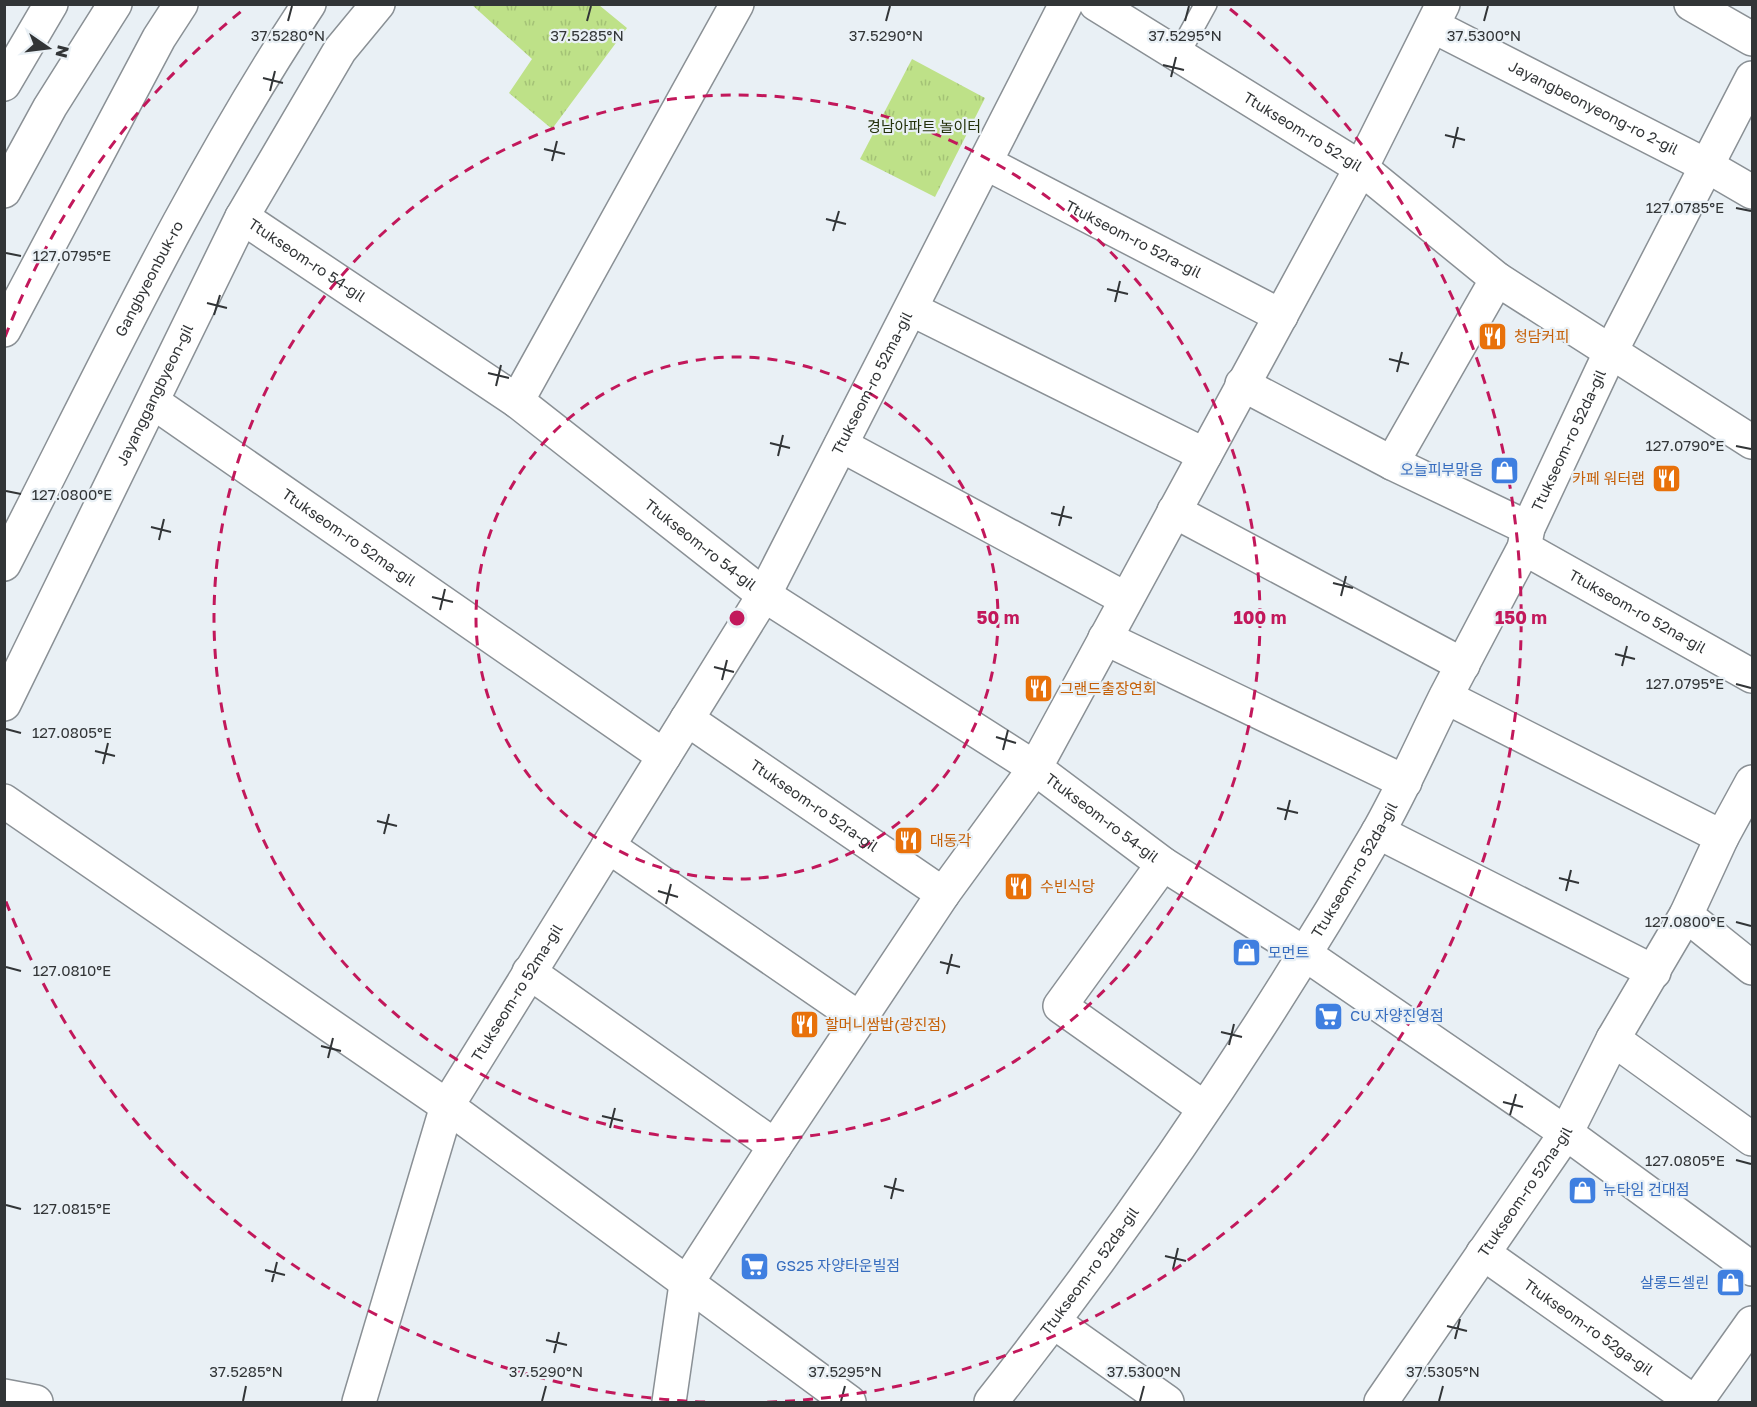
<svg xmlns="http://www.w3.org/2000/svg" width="1757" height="1407" font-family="'Golos Text','Noto Sans KR',sans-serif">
  <defs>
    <pattern id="grass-tufts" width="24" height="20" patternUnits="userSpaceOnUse" patternTransform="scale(1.5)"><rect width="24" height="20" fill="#bee188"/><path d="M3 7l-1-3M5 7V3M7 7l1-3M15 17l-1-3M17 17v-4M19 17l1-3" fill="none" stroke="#a4c276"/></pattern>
  </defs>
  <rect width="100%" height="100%" fill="#e9f0f5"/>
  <g fill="url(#grass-tufts)">
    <polygon points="471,4 599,5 627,28 552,129 509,93 532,59"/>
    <polygon points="912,59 985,98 935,197 860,159"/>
  </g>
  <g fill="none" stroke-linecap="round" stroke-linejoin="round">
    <defs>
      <polyline id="lane" points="1178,55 1206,4"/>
      <g id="street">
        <path id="s1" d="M1096,4L1361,168L1497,279L1752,442"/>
        <polyline points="1691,4 1752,39"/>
        <path id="s2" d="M1433,26L1709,167L1752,192"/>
        <polyline points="4,84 51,4"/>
        <path id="s3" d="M986,163L1281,316"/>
        <path id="s4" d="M242,217L517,401L764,595L1035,768L1163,864L1305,954L1566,1133L1752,1269"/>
        <polyline points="911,309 1205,455"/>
        <polyline points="1242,384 1392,463 1528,528"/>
        <polyline points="517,401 737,4"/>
        <path id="s5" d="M153,402L664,756"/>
        <polyline points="841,445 1126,599"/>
        <polyline points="1392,463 1497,279"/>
        <polyline points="1174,511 1463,665"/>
        <path id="s6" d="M1524,548L1752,676"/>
        <polyline points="1105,638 1405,782"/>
        <polyline points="1446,697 1722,837"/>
        <path id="s7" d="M4,704L242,217L340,50L378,4"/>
        <path id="s8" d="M687,719L943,894"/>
        <polyline points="4,801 447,1106 849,1402"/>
        <polyline points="1378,832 1654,972"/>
        <polyline points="608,846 860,1019"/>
        <polyline points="1163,864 1060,1006 1204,1108"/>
        <polyline points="1686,915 1752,968"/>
        <polyline points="529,972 775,1146"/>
        <polyline points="1613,1039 1752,1139"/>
        <path id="s9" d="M1483,1253L1694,1402"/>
        <polyline points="1054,1322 1167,1402"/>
        <polyline points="4,1396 36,1402"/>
        <path id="s10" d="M359,1402L447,1106L764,595L1066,4"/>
        <polyline points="669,1402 686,1284 775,1146 943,894 1035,768 1361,168 1443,4"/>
        <path id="s11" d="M991,1402C1133,1222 1263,1030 1378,832C1403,788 1423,742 1446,696C1472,647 1498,598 1524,548L1528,528L1611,351L1752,78"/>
        <path id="s12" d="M1381,1402L1566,1133L1613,1039L1686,915L1722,837L1752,782"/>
        <polyline points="1696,1402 1752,1323"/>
      </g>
      <g id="highway">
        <polyline points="4,191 50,107 115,4"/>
        <polyline points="4,330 159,38 181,4"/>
        <path id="s13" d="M4,564C101,375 191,182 309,4"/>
      </g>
    </defs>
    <use href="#lane" stroke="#8a9095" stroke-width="24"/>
    <use href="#street" stroke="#8a9095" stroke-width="36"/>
    <use href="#highway" stroke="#8a9095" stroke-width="36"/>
    <use href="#lane" stroke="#fff" stroke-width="21"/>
    <use href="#street" stroke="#fff" stroke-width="33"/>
    <use href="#highway" stroke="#fff" stroke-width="33"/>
  </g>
  <path fill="none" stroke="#323537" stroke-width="2" d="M288,21L292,6M587,21L591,6M886,21L890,6M1185,21L1189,6M1484,21L1488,6M1163,65L1184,70M1171,77L1176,57M263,78L283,83M270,91L275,71M1445,135L1465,140M1453,148L1458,127M544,149L565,154M552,161L557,141M1736,208L1751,211M826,219L846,224M833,231L839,211M6,253L21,256M1107,289L1128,294M1115,302L1120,281M207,303L227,308M214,315L220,295M1389,359L1409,364M1397,372L1402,352M488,373L509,378M496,386L501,365M770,443L790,448M1736,446L1751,449M778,456L783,435M6,491L21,494M1051,513L1072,518M1059,526L1064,506M151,527L171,532M159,540L164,519M1333,583L1353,588M1341,596L1346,576M432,597L453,602M440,610L445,589M1615,654L1635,659M1622,666L1627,646M714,667L734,672M722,680L727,660M1736,684L1751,688M6,729L21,733M996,737L1016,743M1003,750L1008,730M95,751L115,756M103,764L108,743M1277,808L1298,813M1285,820L1290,800M377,821L397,826M384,834L389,814M1559,878L1579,883M658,891L678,897M1566,891L1571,870M666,904L671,884M1736,922L1751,926M940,962L960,967M6,967L21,971M947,974L952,954M1221,1032L1242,1037M1229,1045L1234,1024M321,1046L341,1051M328,1058L333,1038M1503,1102L1523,1107M1510,1115L1516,1094M602,1116L623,1121M610,1128L615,1108M1736,1160L1751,1164M884,1186L904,1191M891,1199L896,1178M6,1205L21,1209M1165,1256L1186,1261M1173,1269L1178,1248M265,1270L285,1275M272,1282L277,1262M1447,1326L1467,1331M1455,1339L1460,1319M546,1340L567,1345M554,1353L559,1332M243,1401L246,1386M542,1401L546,1386M841,1401L845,1386M1140,1401L1144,1386M1439,1401L1443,1386"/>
  <g fill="none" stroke="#c2185b" stroke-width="3" stroke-dasharray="10 8">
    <circle cx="737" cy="618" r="261"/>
    <circle cx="737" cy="618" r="523"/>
    <path d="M5 337A784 784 0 0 1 244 9M1230 9A784 784 0 1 1 5 899"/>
  </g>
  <defs>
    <symbol id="restaurant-square" viewBox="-11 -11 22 22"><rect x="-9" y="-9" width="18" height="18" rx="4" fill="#e8710a" stroke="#e9f0f5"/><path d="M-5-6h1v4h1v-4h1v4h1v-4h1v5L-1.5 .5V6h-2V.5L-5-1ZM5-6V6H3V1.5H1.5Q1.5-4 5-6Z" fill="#fff"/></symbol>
    <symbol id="shop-square" viewBox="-11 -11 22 22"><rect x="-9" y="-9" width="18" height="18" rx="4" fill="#3f7fe0" stroke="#e9f0f5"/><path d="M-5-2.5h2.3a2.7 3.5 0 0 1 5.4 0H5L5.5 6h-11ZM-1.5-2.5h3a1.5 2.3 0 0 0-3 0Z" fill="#fff"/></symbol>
    <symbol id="supermarket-square" viewBox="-11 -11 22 22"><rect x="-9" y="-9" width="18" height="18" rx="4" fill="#3f7fe0" stroke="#e9f0f5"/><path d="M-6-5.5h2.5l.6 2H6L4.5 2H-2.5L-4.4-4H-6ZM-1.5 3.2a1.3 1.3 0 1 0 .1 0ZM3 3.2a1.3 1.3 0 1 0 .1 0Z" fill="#fff"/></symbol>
  </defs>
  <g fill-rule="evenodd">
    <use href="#restaurant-square" x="1476" y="320" width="33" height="33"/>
    <use href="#shop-square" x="1488" y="454" width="33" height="33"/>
    <use href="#restaurant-square" x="1650" y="462" width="33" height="33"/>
    <use href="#restaurant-square" x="1022" y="672" width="33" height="33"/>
    <use href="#restaurant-square" x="892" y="824" width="33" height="33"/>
    <use href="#restaurant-square" x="1002" y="870" width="33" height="33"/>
    <use href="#shop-square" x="1230" y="936" width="33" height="33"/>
    <use href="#supermarket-square" x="1312" y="1000" width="33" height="33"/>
    <use href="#restaurant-square" x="788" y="1008" width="33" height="33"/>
    <use href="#shop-square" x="1566" y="1174" width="33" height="33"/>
    <use href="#supermarket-square" x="738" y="1250" width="33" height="33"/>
    <use href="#shop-square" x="1714" y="1266" width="33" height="33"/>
  </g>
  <g text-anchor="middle" stroke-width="4.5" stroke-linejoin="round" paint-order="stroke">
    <g font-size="15" fill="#323537" stroke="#e9f0f5">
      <text dy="5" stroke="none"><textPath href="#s2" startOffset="180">Jayangbeonyeong-ro 2-gil</textPath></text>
      <text dy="5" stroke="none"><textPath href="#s1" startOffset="243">Ttukseom-ro 52-gil</textPath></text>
      <text dy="5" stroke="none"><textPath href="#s3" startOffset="166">Ttukseom-ro 52ra-gil</textPath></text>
      <text dy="5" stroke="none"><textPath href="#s4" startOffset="78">Ttukseom-ro 54-gil</textPath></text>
      <text dy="5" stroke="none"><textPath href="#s13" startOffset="320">Gangbyeonbuk-ro</textPath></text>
      <text dy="5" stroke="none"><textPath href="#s10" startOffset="1148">Ttukseom-ro 52ma-gil</textPath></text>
      <text dy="5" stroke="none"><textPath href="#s7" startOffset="344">Jayanggangbyeon-gil</textPath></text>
      <text dy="5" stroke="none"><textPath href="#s11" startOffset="1126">Ttukseom-ro 52da-gil</textPath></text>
      <text dy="5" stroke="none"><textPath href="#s5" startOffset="238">Ttukseom-ro 52ma-gil</textPath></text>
      <text dy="5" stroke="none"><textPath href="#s4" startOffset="564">Ttukseom-ro 54-gil</textPath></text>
      <text dy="5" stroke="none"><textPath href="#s6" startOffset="130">Ttukseom-ro 52na-gil</textPath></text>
      <text dy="5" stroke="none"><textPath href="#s8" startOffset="154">Ttukseom-ro 52ra-gil</textPath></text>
      <text dy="5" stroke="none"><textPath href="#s4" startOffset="1050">Ttukseom-ro 54-gil</textPath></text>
      <text dy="5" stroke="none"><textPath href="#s11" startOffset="645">Ttukseom-ro 52da-gil</textPath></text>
      <text dy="5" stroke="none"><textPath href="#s10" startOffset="442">Ttukseom-ro 52ma-gil</textPath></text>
      <text dy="5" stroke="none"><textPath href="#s12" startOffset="255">Ttukseom-ro 52na-gil</textPath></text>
      <text dy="5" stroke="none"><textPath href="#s11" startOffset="164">Ttukseom-ro 52da-gil</textPath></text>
      <text dy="5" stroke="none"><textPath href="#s9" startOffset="129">Ttukseom-ro 52ga-gil</textPath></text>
    </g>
    <g font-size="15" fill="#24310b" stroke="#e9f0f5">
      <text x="924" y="132">경남아파트 놀이터</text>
    </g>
    <g font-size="15" fill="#c56008" stroke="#e9f0f5" text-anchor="start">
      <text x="1514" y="342">청담커피</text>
      <text x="1645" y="484" text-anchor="end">카페 워터랩</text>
      <text x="1060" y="694">그랜드출장연회</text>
      <text x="930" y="846">대동각</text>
      <text x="1040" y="892">수빈식당</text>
      <text x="825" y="1030">할머니쌈밥(광진점)</text>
    </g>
    <g font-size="15" fill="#366cbe" stroke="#e9f0f5" text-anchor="start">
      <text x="1483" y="475" text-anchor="end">오늘피부맑음</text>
      <text x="1268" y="958">모먼트</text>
      <text x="1350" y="1021">CU 자양진영점</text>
      <text x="1603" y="1195">뉴타임 건대점</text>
      <text x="776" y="1271">GS25 자양타운빌점</text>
      <text x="1709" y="1288" text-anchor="end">살롱드셀린</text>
    </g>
  </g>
  <g font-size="15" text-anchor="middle" fill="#323537" stroke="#e9f0f5" stroke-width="4.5" stroke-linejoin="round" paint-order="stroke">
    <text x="288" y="41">37.5280°N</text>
    <text x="587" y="41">37.5285°N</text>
    <text x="886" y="41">37.5290°N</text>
    <text x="1185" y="41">37.5295°N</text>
    <text x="1484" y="41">37.5300°N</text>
    <text x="1685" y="213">127.0785°E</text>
    <text x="72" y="261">127.0795°E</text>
    <text x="1685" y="451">127.0790°E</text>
    <text x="72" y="500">127.0800°E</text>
    <text x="1685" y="689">127.0795°E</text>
    <text x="72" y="738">127.0805°E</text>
    <text x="1685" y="927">127.0800°E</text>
    <text x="72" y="976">127.0810°E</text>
    <text x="1685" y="1166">127.0805°E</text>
    <text x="72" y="1214">127.0815°E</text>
    <text x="246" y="1377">37.5285°N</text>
    <text x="546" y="1377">37.5290°N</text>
    <text x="845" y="1377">37.5295°N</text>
    <text x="1144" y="1377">37.5300°N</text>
    <text x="1443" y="1377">37.5305°N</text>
  </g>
  <circle cx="737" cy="618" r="9" fill="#c2185b" stroke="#e9f0f5" stroke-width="3"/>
  <g font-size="18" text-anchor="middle" font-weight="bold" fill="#c2185b" stroke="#e9f0f5" stroke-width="4.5" stroke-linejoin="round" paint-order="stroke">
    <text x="998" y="624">50 m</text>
    <text x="1260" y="624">100 m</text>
    <text x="1521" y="624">150 m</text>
  </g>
  <rect width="1757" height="1407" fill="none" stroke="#323537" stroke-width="12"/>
  <g transform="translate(48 48) rotate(104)" stroke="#e9f0f5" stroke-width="4.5" paint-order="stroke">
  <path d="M0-4.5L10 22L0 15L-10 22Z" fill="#323537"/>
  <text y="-9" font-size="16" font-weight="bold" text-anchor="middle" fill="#323537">N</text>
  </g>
</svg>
